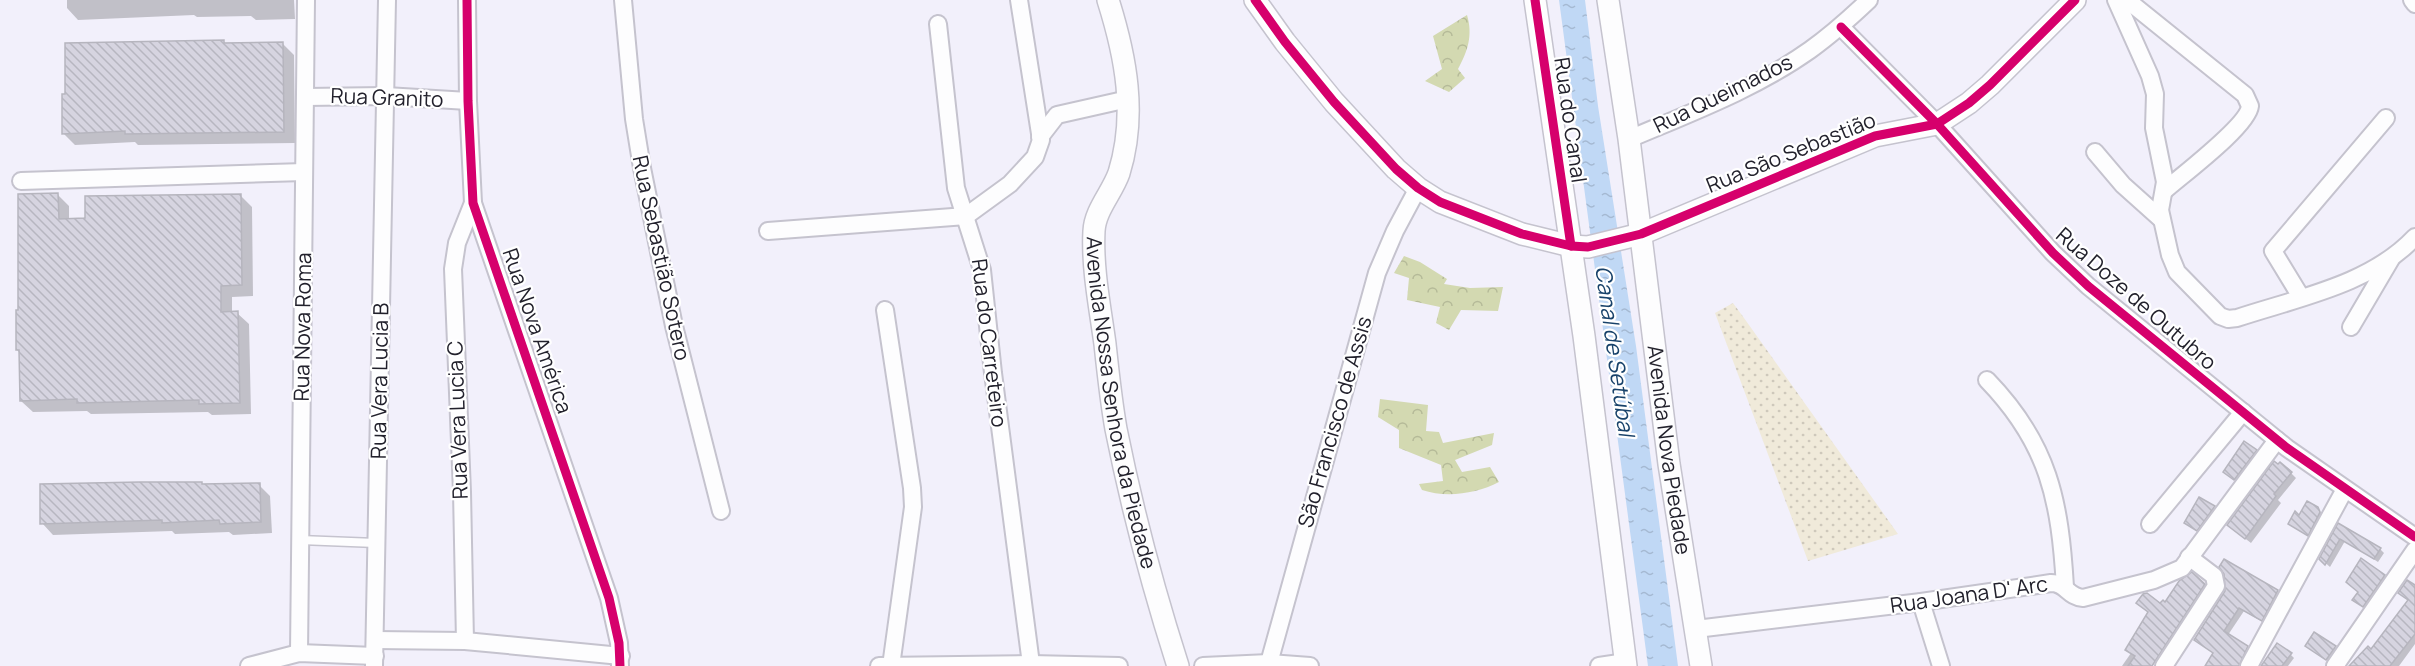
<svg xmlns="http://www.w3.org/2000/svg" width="2415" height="666" font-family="Manrope,sans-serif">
  <defs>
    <pattern id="forest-crowns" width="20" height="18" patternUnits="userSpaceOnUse" patternTransform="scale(1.5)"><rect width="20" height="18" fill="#d3d9b1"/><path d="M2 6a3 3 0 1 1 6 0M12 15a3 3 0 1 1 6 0" fill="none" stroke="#b5ba98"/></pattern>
    <pattern id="sand-dots" width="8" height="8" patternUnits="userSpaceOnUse" patternTransform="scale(1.5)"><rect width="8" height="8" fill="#f0eada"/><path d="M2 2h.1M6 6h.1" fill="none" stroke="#cec8bb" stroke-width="1.8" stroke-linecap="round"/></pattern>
    <pattern id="water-ripples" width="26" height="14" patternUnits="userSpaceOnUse" patternTransform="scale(1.5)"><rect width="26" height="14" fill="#c0d8f5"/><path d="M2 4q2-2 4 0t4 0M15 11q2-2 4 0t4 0" fill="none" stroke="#a5b9d2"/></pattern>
    <pattern id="building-back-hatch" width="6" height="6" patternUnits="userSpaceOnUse" patternTransform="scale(1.5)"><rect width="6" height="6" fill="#d6d4e0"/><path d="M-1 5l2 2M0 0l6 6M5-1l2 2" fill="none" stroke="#b7b6c0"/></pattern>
  </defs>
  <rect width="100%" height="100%" fill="#f2f0fb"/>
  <g fill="url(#forest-crowns)">
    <path d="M1467,15C1473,35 1468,51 1458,69L1465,78L1449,92L1425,81L1442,69L1433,36Z"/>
    <polygon points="1404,256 1420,262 1447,279 1444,284 1470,288 1503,287 1498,311 1461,310 1449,330 1436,323 1440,307 1407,300 1409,278 1394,273"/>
    <path d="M1380,399L1428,405L1426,431L1439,432L1443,443L1494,433L1492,445L1455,460L1462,472L1490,467L1499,482C1476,494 1446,498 1422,490L1419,484L1443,481L1441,465L1399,448V430L1378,417Z"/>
  </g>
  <polygon fill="url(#sand-dots)" points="1733,303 1744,318 1898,534 1808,561 1715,313"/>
  <polygon fill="url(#water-ripples)" points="1559,0 1585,0 1598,106 1636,346 1678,666 1648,666"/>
  <g fill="#0003">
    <polygon points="67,0 294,0 295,19 256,20 251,16 197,17 194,15 78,20 67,8"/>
    <polygon points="223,42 226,45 282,43 294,55 295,143 138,145 135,142 75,145 63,133 67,95"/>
    <polygon points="57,194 69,206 69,220 240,195 252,207 253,296 232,297 232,313 237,313 249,324 251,414 212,415 208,412 91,414 87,411 33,412 21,401 20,353 17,350 19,312"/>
    <polygon points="2256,451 2261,456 2240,485 2225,472"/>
    <polygon points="2291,473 2296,478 2278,500 2281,503 2251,543 2234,530"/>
    <polygon points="259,485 270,496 272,533 233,535 229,532 175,534 172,531 53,535 42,523 204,486"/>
    <polygon points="2214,508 2216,510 2199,532 2186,523"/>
    <polygon points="2317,508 2323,515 2315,538 2289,523"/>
    <polygon points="2339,525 2380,549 2384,553 2378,562 2345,541 2330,567 2321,559"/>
    <polygon points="2384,576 2389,580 2368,611 2354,600"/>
    <polygon points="2204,583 2209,588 2166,655 2141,639 2166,604"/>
    <polygon points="2415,586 2415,644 2399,666 2350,666 2354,660 2355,661 2371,651 2409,601"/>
    <polygon points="2227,591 2277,592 2282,596 2266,624 2244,611 2228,635 2200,644"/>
    <polygon points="2307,646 2335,648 2340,653 2333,665"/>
    <polygon points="2247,648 2252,652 2244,666 2236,658"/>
    <polygon points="2131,653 2146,666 2122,666"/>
    <polygon points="2291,655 2294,658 2288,666 2263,666"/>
  </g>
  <g fill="url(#building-back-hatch)" stroke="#b6b5be" stroke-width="1.5">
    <polygon points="224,40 224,43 283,42 284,132 125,134 125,131 62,134 62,94 65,94 65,43"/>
    <polygon points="58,193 59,219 85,218 85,196 241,194 242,285 221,286 221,312 238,311 240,403 199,404 199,400 77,403 77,399 20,401 19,350 16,350 16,310 18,310 18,194"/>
    <polygon points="2244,441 2257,450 2234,480 2223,472"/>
    <polygon points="2274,461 2278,464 2280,462 2292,472 2274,494 2276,496 2245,539 2227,525"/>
    <polygon points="140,482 202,482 202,484 260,483 261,522 220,524 219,520 162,523 162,520 40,524 40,484"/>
    <polygon points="2199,497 2215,506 2197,531 2184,523"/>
    <polygon points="2307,501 2318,507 2320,512 2308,536 2288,524 2295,511 2299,515"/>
    <polygon points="2338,523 2381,548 2374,559 2340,539 2325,565 2319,559"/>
    <polygon points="2361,558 2385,575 2363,607 2352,600 2358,592 2346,582"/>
    <polygon points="2224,559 2278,590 2262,621 2239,608 2224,631 2248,646 2239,666 2205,666 2213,653 2194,640 2225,591 2224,574 2219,567"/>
    <polygon points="2192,572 2205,584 2152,666 2128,666 2135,656 2125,650 2148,612 2136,603 2143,594 2147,593 2160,603 2163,600 2165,602 2179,581"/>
    <polygon points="2407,580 2415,585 2415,634 2390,666 2349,666 2368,646 2371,649 2408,600 2398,593"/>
    <polygon points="2314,632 2336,646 2326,660 2305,646"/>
    <polygon points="2277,643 2292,653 2282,666 2261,666"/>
  </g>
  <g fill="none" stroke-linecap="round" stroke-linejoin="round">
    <defs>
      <polyline id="service" points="300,540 376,543"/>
      <g id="minor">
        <polyline points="467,0 468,101 473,203 609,598 619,643 620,666"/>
        <polyline points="623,0 634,119 642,168 674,326 721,511"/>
        <path d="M2116,0L2150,76L2155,94L2154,128L2165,182L2160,210L2170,255L2177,272L2220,316L2228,319L2237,318C2297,298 2370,285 2415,237"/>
        <path d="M2127,0L2245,95L2250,106C2248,126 2182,175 2164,191"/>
        <polyline points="2412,0 2415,4"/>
        <polyline points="938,24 956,188 982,270 993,373 1031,664"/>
        <polyline points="1841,27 1937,124 2053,253 2088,286 2287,448 2415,537"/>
        <polyline points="305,97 386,96 468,101"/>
        <polyline points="1040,137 1057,115 1128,99"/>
        <path d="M1629,139C1690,113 1755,89 1810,50C1831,35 1850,18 1869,0"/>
        <polyline points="2095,152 2123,185 2161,219"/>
        <polyline points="21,181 304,172"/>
        <polyline points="768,231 966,216 1010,184 1035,157 1041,140 1019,0"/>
        <polyline points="2301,297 2273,251 2386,118"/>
        <polyline points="885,310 912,488 913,507 891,666"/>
        <polyline points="2351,327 2391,259"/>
        <path d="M1987,380C2049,444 2060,501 2065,587"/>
        <polyline points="2150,524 2243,412"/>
        <polyline points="1921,602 1941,666"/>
        <path d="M1696,629L1921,602L2051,583C2066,583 2068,597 2083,598L2154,580L2182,568L2277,440"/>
        <polyline points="375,640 465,641 621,656"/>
        <polyline points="465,641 462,492 453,269 457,243 473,203"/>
        <polyline points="299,653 306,0"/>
        <polyline points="1269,663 1377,273 1395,231 1418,188"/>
        <polyline points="249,666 299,653 375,656"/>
        <polyline points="374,666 387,0"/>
        <polyline points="879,666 1031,664 1119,666"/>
        <polyline points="1203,666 1269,663 1310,666"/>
        <polyline points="1599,666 1626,662"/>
        <polyline points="2164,666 2216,586 2214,576 2189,557"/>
        <polyline points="2249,666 2345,489"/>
        <polyline points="2335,666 2415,550"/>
      </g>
      <g id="tertiary">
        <path id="s1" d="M1108,0C1126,57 1137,115 1119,173C1112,193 1095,210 1094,231C1092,268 1100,307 1105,344C1108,372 1111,401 1116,429C1132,509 1153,588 1178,666"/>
        <polyline points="1255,0 1285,42 1334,102 1396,169 1418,188 1440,202 1522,234 1571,246 1588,247 1641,234 1875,136 1937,124 1969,103 1990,85 2075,0"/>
        <polyline points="1535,0 1584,336 1626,666"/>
        <path id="s2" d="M1608,0L1629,139L1669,464L1701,666"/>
      </g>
    </defs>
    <use href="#service" stroke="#c5c3ce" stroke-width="11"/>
    <use href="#minor" stroke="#c5c3ce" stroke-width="20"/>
    <use href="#tertiary" stroke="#c5c3ce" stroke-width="24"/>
    <use href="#service" stroke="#fdfdfe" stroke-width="8"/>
    <use href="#minor" stroke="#fdfdfe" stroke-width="16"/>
    <use href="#tertiary" stroke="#fdfdfe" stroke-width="21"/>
    <defs>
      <g id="cycleway">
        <polyline points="467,0 468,101 473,203 609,598 619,643 620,666"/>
        <polyline points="1255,0 1285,42 1334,102 1396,169 1418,188 1440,202 1522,234 1571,246 1588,247 1641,234 1875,136 1937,124 1969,103 1990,85 2075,0"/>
        <polyline points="1535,0 1571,246"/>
        <polyline points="1841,27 1937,124 2053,253 2088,286 2287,448 2415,537"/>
      </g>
    </defs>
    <use href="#cycleway" stroke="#fff" stroke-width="13"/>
    <use href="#cycleway" stroke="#d6006c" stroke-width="9"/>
  </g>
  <g text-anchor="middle" stroke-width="4.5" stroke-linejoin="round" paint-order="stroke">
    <g font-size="21" fill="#22212c" stroke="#fff">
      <text transform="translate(1723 94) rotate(-26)" y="7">Rua Queimados</text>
      <text transform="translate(387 98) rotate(2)" y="7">Rua Granito</text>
      <text transform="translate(1570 120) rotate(82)" y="7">Rua do Canal</text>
      <text transform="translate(1791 153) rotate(-22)" y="7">Rua São Sebastião</text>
      <text transform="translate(661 258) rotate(78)" y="7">Rua Sebastião Sotero</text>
      <text transform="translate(2136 299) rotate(41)" y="7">Rua Doze de Outubro</text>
      <text transform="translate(303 327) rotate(-89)" y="7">Rua Nova Roma</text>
      <text transform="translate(537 331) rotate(71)" y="7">Rua Nova América</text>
      <text transform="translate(989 343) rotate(83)" y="7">Rua do Carreteiro</text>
      <text transform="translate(380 381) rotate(-89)" y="7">Rua Vera Lucia B</text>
      <text dy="7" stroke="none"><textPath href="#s1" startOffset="414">Avenida Nossa Senhora da Piedade</textPath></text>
      <text transform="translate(458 420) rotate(-92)" y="7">Rua Vera Lucia C</text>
      <text transform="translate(1335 422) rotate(-74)" y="7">São Francisco de Assis</text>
      <text dy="7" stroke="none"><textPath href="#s2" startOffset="454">Avenida Nova Piedade</textPath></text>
      <text transform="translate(1969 595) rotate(-8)" y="7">Rua Joana D' Arc</text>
    </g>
    <g font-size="22" font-style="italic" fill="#18426a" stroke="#fff">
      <text transform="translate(1615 351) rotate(82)" y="8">Canal de Setúbal</text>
    </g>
  </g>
</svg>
